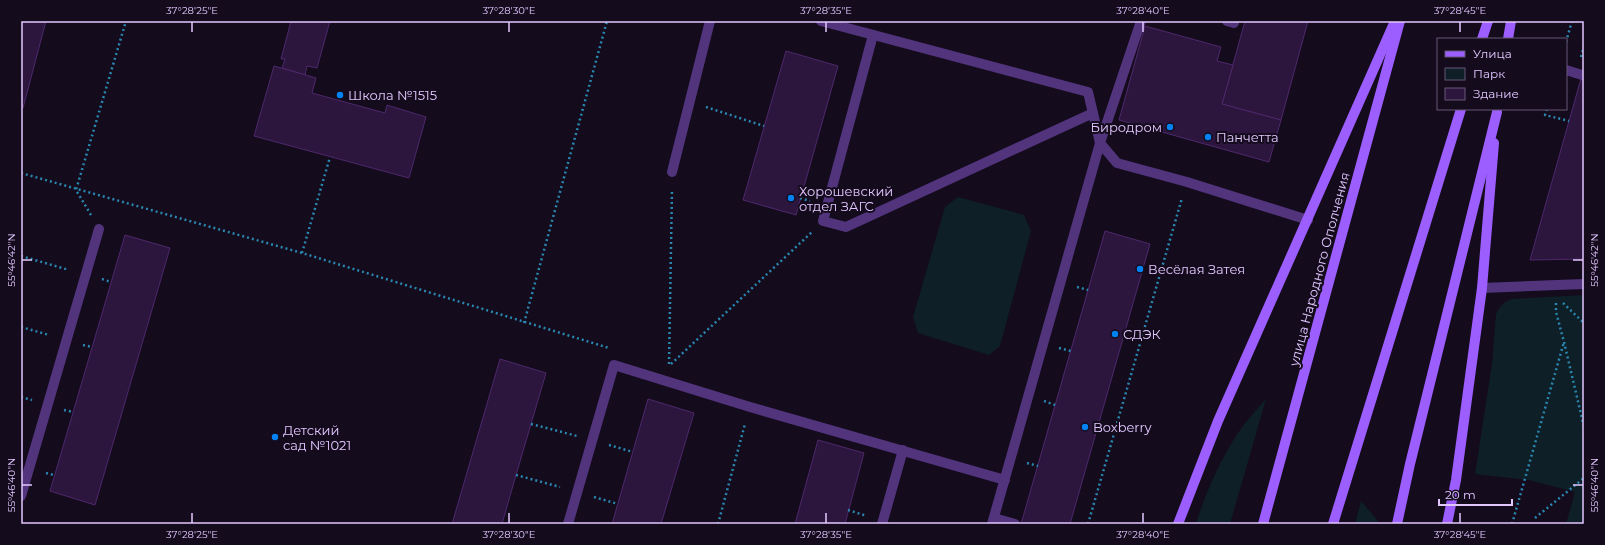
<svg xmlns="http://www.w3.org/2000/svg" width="1605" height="545" font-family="Montserrat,sans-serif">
  <rect width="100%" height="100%" fill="#140b1d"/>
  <g fill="#0e1f27">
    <polygon points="958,197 1024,215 1031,231 1000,346 989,355 918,333 913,317 945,207"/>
    <path d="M1584,295V524H1566L1575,492L1529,480L1475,474L1492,364L1496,314C1500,306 1503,302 1512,299Z"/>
    <path d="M1266,399L1230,524H1196C1206,491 1221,458 1240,430C1248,419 1257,409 1266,399Z"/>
    <polygon points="1361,501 1378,521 1377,524 1355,524"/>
  </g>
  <g fill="#2d163e" stroke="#4d286b">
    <polygon points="21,21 46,21 23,108 21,108"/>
    <polygon points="291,21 330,21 317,68 307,66 305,75 282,68 285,59 281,59"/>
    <polygon points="1245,21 1308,21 1281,120 1222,104"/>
    <polygon points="1145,26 1221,47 1217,61 1233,65 1222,104 1281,120 1269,162 1119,120"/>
    <polygon points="786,51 838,66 796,215 743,200"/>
    <polygon points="274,66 316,78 312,93 385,113 387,105 426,117 409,178 254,136"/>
    <polygon points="1584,68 1584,259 1530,260 1569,121"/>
    <polygon points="1105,231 1150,244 1070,524 1021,524"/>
    <polygon points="125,235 170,248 95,505 50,491"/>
    <polygon points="500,359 546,373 516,475 502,524 452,524"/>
    <polygon points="648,399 694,413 661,524 612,524"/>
    <polygon points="818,440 864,453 845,524 795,524"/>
  </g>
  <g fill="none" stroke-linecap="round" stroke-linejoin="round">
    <g stroke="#2987b0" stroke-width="2.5" stroke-dasharray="2 3" stroke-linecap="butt">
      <polyline points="1566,42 1572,21"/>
      <polyline points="1581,57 1584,46"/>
      <polyline points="706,107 764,126"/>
      <polyline points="1547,109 1545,115 1569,121"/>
      <polyline points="21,173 302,253 609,348"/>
      <polyline points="800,198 810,201"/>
      <polyline points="91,215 76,190 126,21"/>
      <polyline points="302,253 330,157"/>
      <polyline points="21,256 69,270"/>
      <polyline points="102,279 111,282"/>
      <polyline points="1077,287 1088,290"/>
      <polyline points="1556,303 1556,312 1564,342 1584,427"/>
      <polyline points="1563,303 1584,323"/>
      <polyline points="524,323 607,21"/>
      <polyline points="21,327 49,335"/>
      <polyline points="83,345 92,347"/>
      <polyline points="1059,348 1071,351"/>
      <polyline points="669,364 672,189"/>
      <polyline points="671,364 812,232"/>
      <polyline points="21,397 32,400"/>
      <polyline points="1044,401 1055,405"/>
      <polyline points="64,410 73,412"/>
      <polyline points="531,424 577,436"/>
      <polyline points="609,445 633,452"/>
      <polyline points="1027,463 1038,466"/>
      <polyline points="46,473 54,475"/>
      <polyline points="516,475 560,487"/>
      <polyline points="594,497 618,504"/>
      <polyline points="848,510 867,516"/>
      <polyline points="1535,518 1584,478"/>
      <polyline points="718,524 745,424"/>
      <polyline points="1088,524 1182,198"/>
      <polyline points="1512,524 1564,342"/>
    </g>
    <g stroke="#52347d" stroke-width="10">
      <polyline points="821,21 1088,92 1100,143 1117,163 1187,182 1308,220"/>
      <polyline points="1227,21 1234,23 1234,21"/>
      <polyline points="873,35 823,221 846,227 1093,113"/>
      <polyline points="1566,70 1582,75"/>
      <polyline points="672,172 710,21"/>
      <polyline points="1482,288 1584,284"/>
      <polyline points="21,496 99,229"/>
      <polyline points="994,518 1015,524"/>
      <polyline points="568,524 614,365 750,407 1005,480"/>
      <polyline points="882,524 903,450"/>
      <polyline points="992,524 1100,143 1141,21"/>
    </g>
    <g stroke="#9c5eff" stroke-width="10">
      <polyline points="1482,39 1488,21"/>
      <polyline points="1508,39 1511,21"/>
      <polyline points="1178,524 1218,421 1395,21"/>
      <polyline points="1263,524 1400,21"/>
      <polyline points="1333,524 1461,109"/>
      <polyline points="1397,524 1410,464 1497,112"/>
      <polyline points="1447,524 1456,480 1482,288 1494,143"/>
    </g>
  </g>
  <path fill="none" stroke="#e2c7ff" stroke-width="1.5" d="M192,22V32M509,22V32M826,22V32M1143,22V32M1460,22V32M22,260H32M1573,260H1583M22,485H32M1573,485H1583M192,513V523M509,513V523M826,513V523M1143,513V523M1460,513V523"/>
  <g fill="#0082f2" stroke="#140b1d" stroke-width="1.5">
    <circle cx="340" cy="95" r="4"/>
    <circle cx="1170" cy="127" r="4"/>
    <circle cx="1208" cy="137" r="4"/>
    <circle cx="791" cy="198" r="4"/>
    <circle cx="1140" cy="269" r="4"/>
    <circle cx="1115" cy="334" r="4"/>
    <circle cx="1085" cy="427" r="4"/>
    <circle cx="275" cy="437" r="4"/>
  </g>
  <g text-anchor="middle" stroke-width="4" stroke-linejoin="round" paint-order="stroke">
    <g font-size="13" fill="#e2c7ff" stroke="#140b1d" text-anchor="start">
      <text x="348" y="100">Школа №1515</text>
      <text x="1162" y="132" text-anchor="end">Биродром</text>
      <text x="1216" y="142">Панчетта</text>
      <text x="799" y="196">Хорошевский<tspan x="799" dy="15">отдел ЗАГС</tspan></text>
      <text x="1148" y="274">Весёлая Затея</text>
      <text x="1123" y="339">СДЭК</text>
      <text x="1093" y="432">Boxberry</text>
      <text x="283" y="435">Детский<tspan x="283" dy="15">сад №1021</tspan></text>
    </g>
    <g font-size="13" fill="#e2c7ff" stroke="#140b1d">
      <text transform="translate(1319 269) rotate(-75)" y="5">улица Народного Ополчения</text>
    </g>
  </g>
  <rect width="1605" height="545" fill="none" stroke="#140b1d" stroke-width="44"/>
  <rect x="1437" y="38" width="130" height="72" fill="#140b1d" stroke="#665677"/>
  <rect x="1445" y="51" width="20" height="6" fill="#9c5eff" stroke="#665677"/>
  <text x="1473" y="58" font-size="12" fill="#e2c7ff">Улица</text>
  <rect x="1445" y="68" width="20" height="12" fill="#0e1f27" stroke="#665677"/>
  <text x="1473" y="78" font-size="12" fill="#e2c7ff">Парк</text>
  <rect x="1445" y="88" width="20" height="12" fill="#2d163e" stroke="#665677"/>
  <text x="1473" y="98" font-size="12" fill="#e2c7ff">Здание</text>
  <path d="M1439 499v6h73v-6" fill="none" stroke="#e2c7ff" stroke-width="2"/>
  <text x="1445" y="499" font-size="12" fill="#e2c7ff" stroke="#140b1d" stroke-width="3" paint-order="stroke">20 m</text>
  <rect x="22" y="22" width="1561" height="501" fill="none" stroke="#e2c7ff" stroke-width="1.5"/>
  <g font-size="10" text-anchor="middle" fill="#e2c7ff">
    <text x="192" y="14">37°28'25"E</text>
    <text x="509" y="14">37°28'30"E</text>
    <text x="826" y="14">37°28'35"E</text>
    <text x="1143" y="14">37°28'40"E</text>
    <text x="1460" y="14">37°28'45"E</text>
    <text transform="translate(11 260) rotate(-90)" y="4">55°46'42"N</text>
    <text transform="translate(1594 260) rotate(-90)" y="4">55°46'42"N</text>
    <text transform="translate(11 485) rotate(-90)" y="4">55°46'40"N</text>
    <text transform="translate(1594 485) rotate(-90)" y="4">55°46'40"N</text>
    <text x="192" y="538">37°28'25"E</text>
    <text x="509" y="538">37°28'30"E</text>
    <text x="826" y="538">37°28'35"E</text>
    <text x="1143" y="538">37°28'40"E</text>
    <text x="1460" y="538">37°28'45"E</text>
  </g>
</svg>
